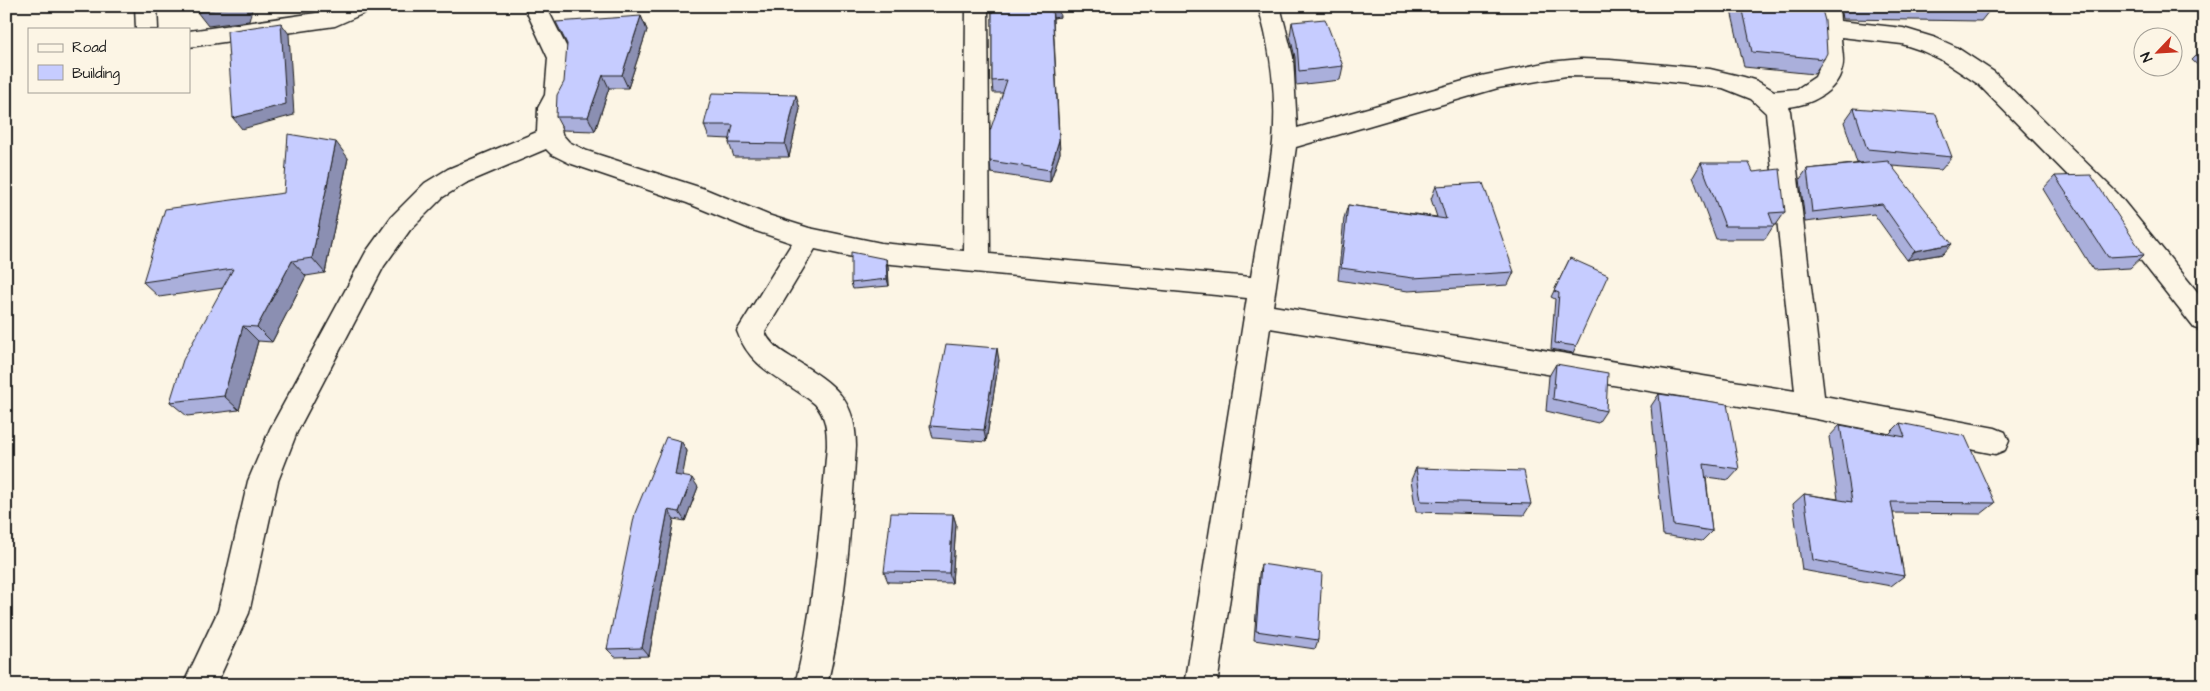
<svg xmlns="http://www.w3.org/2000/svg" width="2210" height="691" font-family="'Architects Daughter',sans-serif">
  <rect width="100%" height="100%" fill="#fcf5e5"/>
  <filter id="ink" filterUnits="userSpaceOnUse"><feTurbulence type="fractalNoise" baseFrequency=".02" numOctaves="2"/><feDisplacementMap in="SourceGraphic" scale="10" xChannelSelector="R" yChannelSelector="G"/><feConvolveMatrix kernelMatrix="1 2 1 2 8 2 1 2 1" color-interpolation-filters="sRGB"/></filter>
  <g filter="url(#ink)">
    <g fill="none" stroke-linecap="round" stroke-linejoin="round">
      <defs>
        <g id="street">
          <polygon points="135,6 157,6 158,29 136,29"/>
          <polygon points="341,6 372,6 369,11 335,26 189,47 189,31 323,12"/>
          <path d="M524,6H546L572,58L569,95L562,108L560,124L562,134L569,142L587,151L705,189L768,215L809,228L881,243L964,251L966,6H988L990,254L1251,277C1258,232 1268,187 1273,142C1277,97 1271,49 1258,6H1280L1293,57L1297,128L1481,76L1549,62L1581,59L1610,60L1710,69L1744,77L1757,81L1774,91L1797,89L1815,77L1819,68L1817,6H1839L1840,21L1903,28L1936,38L1956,47L1994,72L2117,193L2204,300V331L2194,328L2099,207L1978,84L1940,59L1920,50L1902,44L1841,37C1841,46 1845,60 1842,69C1836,93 1810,105 1788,107L1790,111L1824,396L1995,428L2005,432L2009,441L2005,450L1995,454L1811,418L1270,328L1217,685H1185L1247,298L881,263L815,249L765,332C769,343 779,350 789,356C828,381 856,394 856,446C851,526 846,607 827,685H795C814,607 820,526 827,446C827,429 826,417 815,404C785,379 751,371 737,331L792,243L750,229L687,203L569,163L551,154L546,149L466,183L443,197L410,230L384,266L297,432L278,481L249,613L216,685H183L218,611L248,481L270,429L366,252L392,216L425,183L448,169L537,132L538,108L545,95L548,58ZM1566,76L1625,77L1723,88L1751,99L1766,113L1795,391L1273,306L1296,147L1498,88Z"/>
        </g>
      </defs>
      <use href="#street" stroke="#1c1c1c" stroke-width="3"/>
      <use href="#street" fill="#fcf5e5" fill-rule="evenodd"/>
    </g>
    <g fill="#aaafdb" stroke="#1c1c1c">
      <polygon points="992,6 1060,17 1053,18 1060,153 1050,182 991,173 990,161 1003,93 993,93 992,81"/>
      <polygon points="1730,6 1823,6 1822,8 1824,59 1814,74 1744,67"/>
      <polygon points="1840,6 1993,6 1981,21 1842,19"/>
      <polygon points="641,16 647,30 628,88 609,88 595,131 563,130 556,117"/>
      <polygon points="1292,22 1343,66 1340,80 1296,85 1295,57 1290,36"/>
      <polygon points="2204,48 2204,71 2192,60"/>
      <polygon points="1854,108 1952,157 1941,170 1892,166 1943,254 1907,260 1874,214 1805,222 1800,179 1807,169 1862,163 1857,163 1844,122"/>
      <polygon points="800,109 789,157 734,157 729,143 730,139 709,138 704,125"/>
      <polygon points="348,158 325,273 306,276 272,342 258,341 239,410 187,416 170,402 223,288 159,297 143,282"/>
      <polygon points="1701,163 1753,172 1785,212 1776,225 1774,225 1765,239 1716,239 1693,177"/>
      <polygon points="2055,176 2144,255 2130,268 2093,270 2043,189"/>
      <polygon points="1436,186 1514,272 1508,285 1408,291 1338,280 1344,218 1348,205 1437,217 1431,199"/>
      <polygon points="1570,258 1576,346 1573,353 1551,349 1555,299 1551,297"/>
      <polygon points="886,259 888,266 889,286 853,289 851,283"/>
      <polygon points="999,360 986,442 933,438 930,426"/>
      <polygon points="1556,364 1606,411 1598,423 1546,411 1549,376"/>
      <polygon points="1659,394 1739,469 1729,480 1706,477 1712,531 1702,541 1663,535 1651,406"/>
      <polygon points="1900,423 1995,503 1981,514 1893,513 1904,576 1891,586 1802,570 1793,504 1804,494 1838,499 1829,437 1840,425 1889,434"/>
      <polygon points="681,441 687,451 682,476 698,487 685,521 674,519 649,656 615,657 607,649"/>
      <polygon points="1416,468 1531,504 1524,515 1416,512 1411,480"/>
      <polygon points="953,514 956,524 952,583 888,582 884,572"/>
      <polygon points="1261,564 1318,640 1315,649 1254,640 1259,574"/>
    </g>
    <g fill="#8b8fb2" stroke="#1c1c1c">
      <polygon points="239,6 253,6 249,21 208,26 197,12"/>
      <polygon points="1052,6 1059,6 1060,17 1053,18"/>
      <polygon points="641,16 647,30 628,88 622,75"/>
      <polygon points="281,23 289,34 294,115 242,129 233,118"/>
      <polygon points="603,75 609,88 595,131 588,117"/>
      <polygon points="796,95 800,109 789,157 785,144"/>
      <polygon points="1059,140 1060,153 1050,182 1050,170"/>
      <polygon points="336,142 348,158 325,273 312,258"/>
      <polygon points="1952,244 1943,254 1907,260 1915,251"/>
      <polygon points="886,259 888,266 889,286 887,279"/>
      <polygon points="292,261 306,276 272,342 257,327"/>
      <polygon points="243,326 258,341 239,410 224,396"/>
      <polygon points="997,348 999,360 986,442 984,430"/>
      <polygon points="681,441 687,451 681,485 675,475"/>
      <polygon points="692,478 698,487 685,521 679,512"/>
      <polygon points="668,510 674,519 649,656 642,648"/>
      <polygon points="953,514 956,524 952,583 949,573"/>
    </g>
    <g fill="#c6ccff" stroke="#1c1c1c">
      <polygon points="199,6 239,6 197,12"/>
      <polygon points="992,6 1052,6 1059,140 1050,170 990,161 990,131 1007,80 992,81"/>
      <polygon points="1742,6 1821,6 1825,21 1827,53 1824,59 1752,52"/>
      <polygon points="641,16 622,75 603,75 588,117 556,117 557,95 564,82 567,44 556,22"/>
      <polygon points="1325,19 1343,66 1299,71 1297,43 1292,22"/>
      <polygon points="281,23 286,104 233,118 227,31"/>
      <polygon points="712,93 796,95 785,144 729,143 733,125 704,125"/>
      <polygon points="1854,108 1936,114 1952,157 1867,149"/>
      <polygon points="288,134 336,142 312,258 292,261 257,327 243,326 224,396 170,402 183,360 233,269 143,282 165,209 284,193"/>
      <polygon points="1888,161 1952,244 1915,251 1882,204 1812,212 1807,169"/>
      <polygon points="1701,163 1749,163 1753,172 1780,169 1785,212 1769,213 1774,226 1725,226"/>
      <polygon points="2091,175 2144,255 2108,257 2055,176"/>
      <polygon points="1483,183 1514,272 1413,278 1341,268 1348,205 1446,219 1436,186"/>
      <polygon points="851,252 886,259 887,279 851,283"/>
      <polygon points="1570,258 1608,275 1576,346 1555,343 1559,293 1554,291"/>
      <polygon points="946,344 997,348 984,430 930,426"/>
      <polygon points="1556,364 1608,373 1606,411 1553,399"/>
      <polygon points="1659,394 1727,404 1739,469 1704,464 1712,531 1673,525"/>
      <polygon points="1900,423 1965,436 1995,503 1891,502 1904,576 1813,560 1804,494 1852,502 1840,425 1905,437"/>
      <polygon points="666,437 681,441 675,475 692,478 679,512 668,510 642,648 607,649 635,513"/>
      <polygon points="1416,468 1524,471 1531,504 1421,501"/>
      <polygon points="891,513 953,514 949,573 884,572"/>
      <polygon points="1261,564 1322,573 1318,640 1256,631"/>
    </g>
  </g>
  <rect width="2210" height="691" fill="none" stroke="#fcf5e5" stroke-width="25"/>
  <rect x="12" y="12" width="2185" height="666" fill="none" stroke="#1c1c1c" stroke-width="2" filter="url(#ink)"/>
  <rect x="28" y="28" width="162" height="65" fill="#fcf5e5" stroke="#a29e95"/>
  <rect x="38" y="44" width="25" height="8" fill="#fcf5e5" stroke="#a29e95"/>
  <text x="72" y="52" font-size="15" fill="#1c1c1c">Road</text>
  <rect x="38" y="65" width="25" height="15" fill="#c6ccff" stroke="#a29e95"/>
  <text x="72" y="78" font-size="15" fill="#1c1c1c">Building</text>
  <g transform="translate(2158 52) rotate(245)"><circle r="24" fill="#fcf5e5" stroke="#a29e95"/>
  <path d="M0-4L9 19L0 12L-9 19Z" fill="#c8321e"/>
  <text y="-8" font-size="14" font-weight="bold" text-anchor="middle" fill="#1c1c1c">N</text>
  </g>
</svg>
